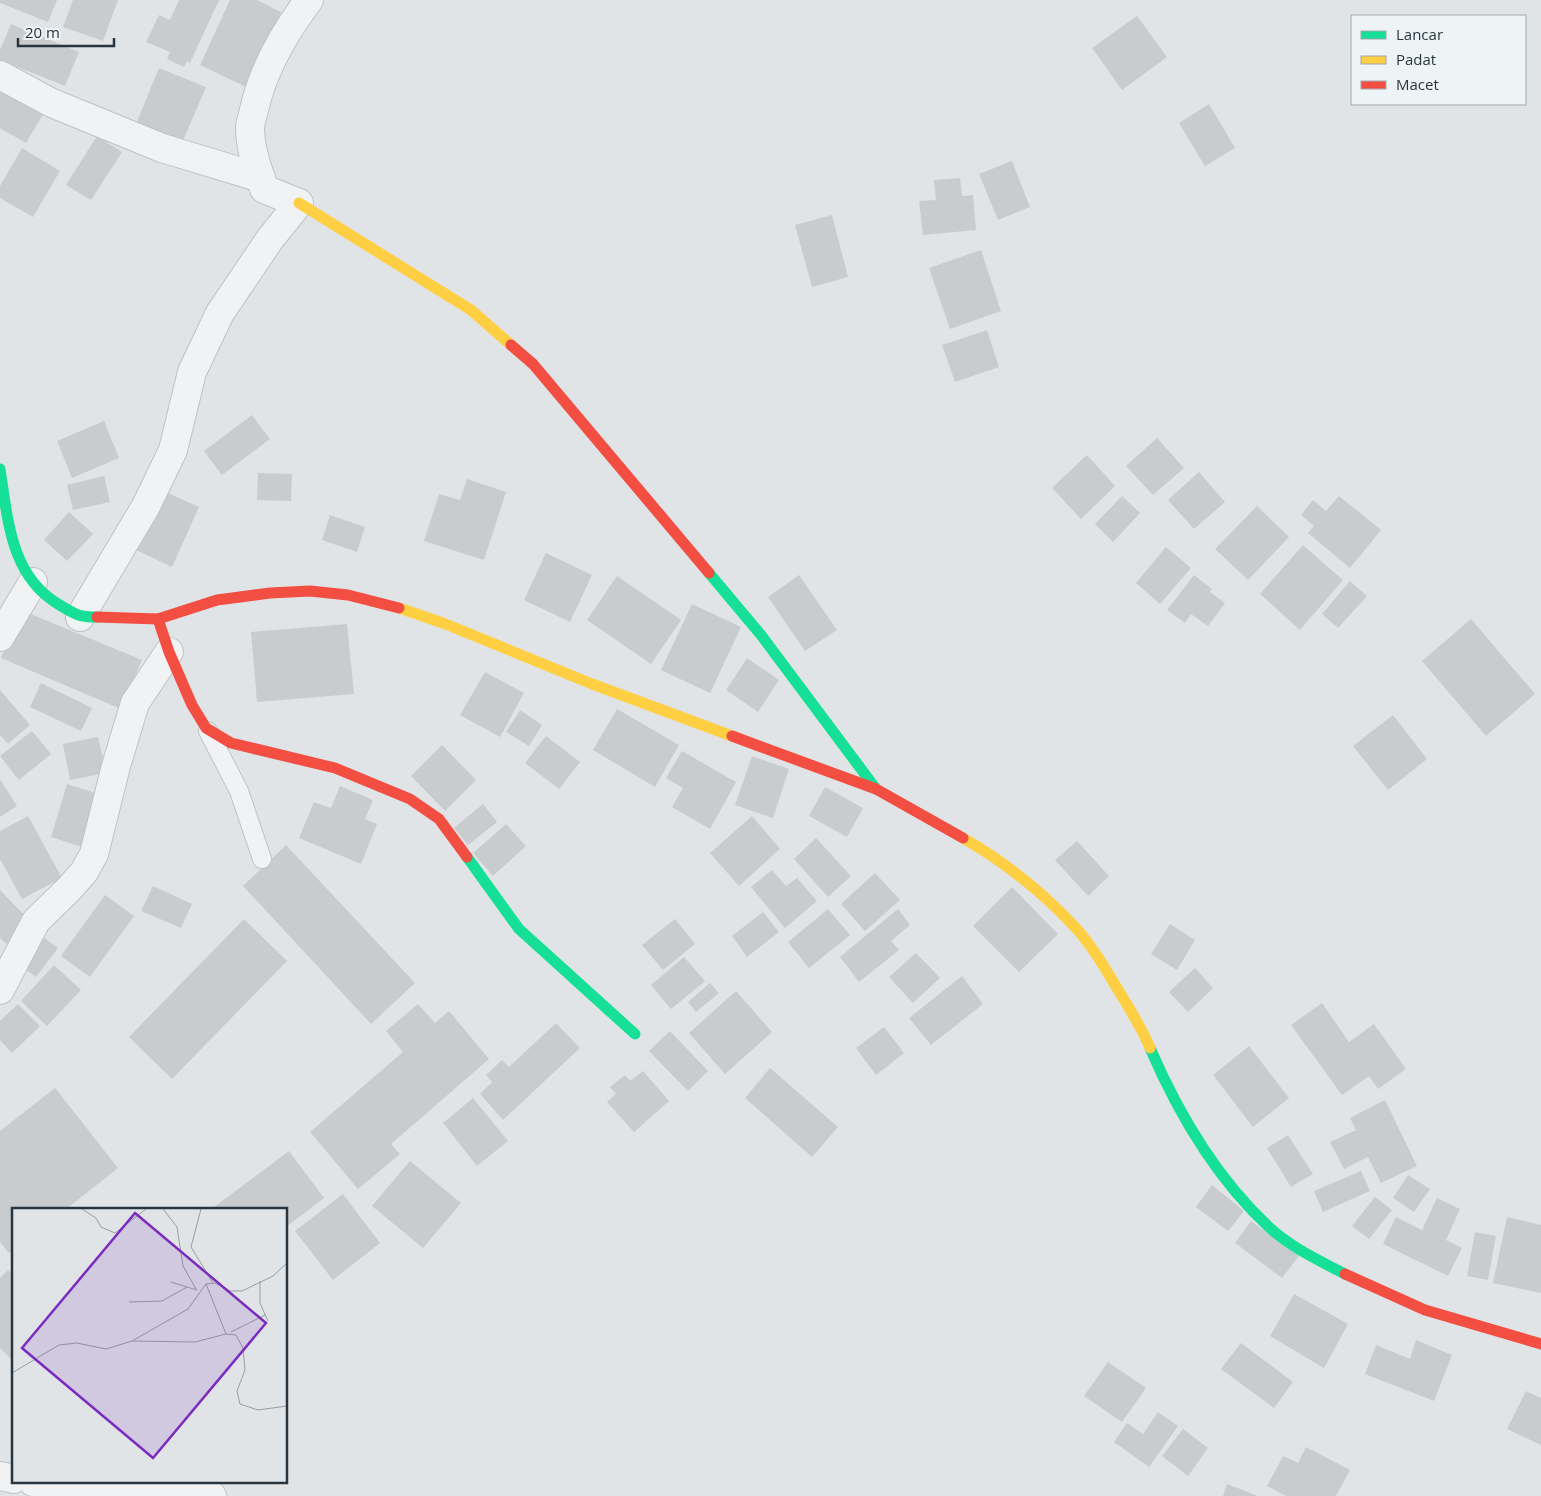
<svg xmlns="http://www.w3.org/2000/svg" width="1541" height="1496" font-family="'Open Sans',sans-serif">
  <rect width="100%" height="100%" fill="#e1e4e6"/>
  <g fill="#c9ccce">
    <polygon points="0,0 57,0 48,22 0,3"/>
    <polygon points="73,0 118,0 103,41 63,27"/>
    <polygon points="179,0 219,0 190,63 187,61 184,67 167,59 170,52 146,42 159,15 170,20"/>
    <polygon points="230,0 257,0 281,12 246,87 200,65"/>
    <polygon points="1137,16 1167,57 1122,90 1092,48"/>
    <polygon points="11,24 79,52 65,86 0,60 0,50"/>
    <polygon points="159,68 206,87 182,143 136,124"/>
    <polygon points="0,87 44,113 26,143 0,128"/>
    <polygon points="1209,104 1235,148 1205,166 1179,123"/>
    <polygon points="97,136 122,152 91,200 66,185"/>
    <polygon points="22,148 60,171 33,217 0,198 0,186"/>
    <polygon points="1012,161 1030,207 998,220 979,174"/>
    <polygon points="960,178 962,196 973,195 976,230 923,235 919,201 936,200 934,180"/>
    <polygon points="832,215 848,277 812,287 795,225"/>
    <polygon points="981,250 1001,311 950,329 929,268"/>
    <polygon points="987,330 999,367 955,382 942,345"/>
    <polygon points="252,415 270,439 222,475 204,451"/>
    <polygon points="104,421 119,458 72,478 57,441"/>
    <polygon points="1157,438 1184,468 1153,495 1126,466"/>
    <polygon points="1087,455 1115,486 1081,519 1052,488"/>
    <polygon points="1199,472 1225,502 1194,529 1168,500"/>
    <polygon points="258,473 292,474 291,501 257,500"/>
    <polygon points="104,476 110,502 73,510 67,485"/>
    <polygon points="467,479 506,492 484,560 424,541 439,494 460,500"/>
    <polygon points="161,490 199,507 172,567 134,549"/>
    <polygon points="1122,496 1140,513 1113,542 1095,524"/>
    <polygon points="1339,496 1381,530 1350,568 1308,533 1314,526 1301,515 1313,500 1326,511"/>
    <polygon points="1257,506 1289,537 1248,580 1215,549"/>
    <polygon points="69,512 93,534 67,561 44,540"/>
    <polygon points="330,515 365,527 357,552 322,540"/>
    <polygon points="1303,545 1343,580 1300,630 1260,594"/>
    <polygon points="1166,547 1191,568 1160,604 1136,583"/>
    <polygon points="546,553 592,575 570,622 524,600"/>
    <polygon points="799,575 837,630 805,651 768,597"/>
    <polygon points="1194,575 1212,589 1210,592 1225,603 1208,626 1191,614 1185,623 1167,610"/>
    <polygon points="617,576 681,620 651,664 587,620"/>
    <polygon points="1350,581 1367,596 1338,628 1322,614"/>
    <polygon points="692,604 741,627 710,693 661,670"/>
    <polygon points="21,610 142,660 121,709 1,658"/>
    <polygon points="1471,619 1535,694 1486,736 1422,661"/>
    <polygon points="347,624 354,694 257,702 251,632"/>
    <polygon points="747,658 779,680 758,712 726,690"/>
    <polygon points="485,672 524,693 500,737 460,715"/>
    <polygon points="41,683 92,708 81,731 30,707"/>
    <polygon points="0,690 30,725 8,744 0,735"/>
    <polygon points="617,709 679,745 655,787 593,750"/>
    <polygon points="520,710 542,725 529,746 506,732"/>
    <polygon points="1393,715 1427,759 1388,790 1353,746"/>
    <polygon points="32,731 51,754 19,780 0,756"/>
    <polygon points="546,736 580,762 559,789 525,763"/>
    <polygon points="98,737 106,773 70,780 63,744"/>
    <polygon points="442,745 476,780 445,811 411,776"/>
    <polygon points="682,751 736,782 710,829 672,807 683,788 666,778"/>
    <polygon points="752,756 789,769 773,818 735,805"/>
    <polygon points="0,779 17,806 0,817"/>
    <polygon points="67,784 102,795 85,848 51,837"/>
    <polygon points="340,786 373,800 365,819 377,824 361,864 299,838 314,802 331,808"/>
    <polygon points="825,787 863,808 847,837 809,816"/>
    <polygon points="483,804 497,822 468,845 454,828"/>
    <polygon points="28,816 62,878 22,899 0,859 0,831"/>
    <polygon points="752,816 780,849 739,886 710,853"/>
    <polygon points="506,824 526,846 493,876 473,853"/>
    <polygon points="816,838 851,876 828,897 794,859"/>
    <polygon points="1077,841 1109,876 1088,896 1055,860"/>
    <polygon points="286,845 415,983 371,1024 243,886"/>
    <polygon points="772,870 786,886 797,878 817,901 785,928 751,887"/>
    <polygon points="875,873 900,900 865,931 841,904"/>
    <polygon points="153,886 192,904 181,928 141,911"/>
    <polygon points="1012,887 1058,934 1019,972 973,926"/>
    <polygon points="0,890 30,921 6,944 0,938"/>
    <polygon points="105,895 134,916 90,977 61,956"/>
    <polygon points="828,909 850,935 809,968 788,942"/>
    <polygon points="898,909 910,925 891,941 899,950 859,982 840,957"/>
    <polygon points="763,912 779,932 747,957 732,936"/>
    <polygon points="244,919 287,961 172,1079 129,1037"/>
    <polygon points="675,919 695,944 663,970 642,945"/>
    <polygon points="1170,924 1195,940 1177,970 1151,954"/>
    <polygon points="43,937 58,948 36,977 21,966"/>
    <polygon points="916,953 940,978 913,1003 889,977"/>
    <polygon points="684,957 705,981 671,1009 651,985"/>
    <polygon points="54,965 81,990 47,1026 21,1001"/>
    <polygon points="1195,968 1213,988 1188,1012 1169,992"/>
    <polygon points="962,976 983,1004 931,1045 909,1018"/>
    <polygon points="710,983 719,993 696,1012 688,1002"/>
    <polygon points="736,991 772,1032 725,1074 689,1033"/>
    <polygon points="1322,1003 1349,1042 1374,1024 1406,1069 1378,1089 1369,1076 1342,1095 1291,1025"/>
    <polygon points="18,1004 40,1026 12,1053 0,1040 0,1021"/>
    <polygon points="418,1004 435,1023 449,1011 489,1059 391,1144 400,1154 358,1189 310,1132 403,1052 386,1031"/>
    <polygon points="556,1023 580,1048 503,1120 480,1094 492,1082 486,1075 502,1060 509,1067"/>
    <polygon points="884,1027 904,1053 876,1075 856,1048"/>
    <polygon points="670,1031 708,1071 688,1091 649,1051"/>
    <polygon points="1249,1046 1289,1098 1253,1127 1213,1075"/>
    <polygon points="770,1068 838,1127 812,1157 745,1098"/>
    <polygon points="643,1071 669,1101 634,1132 607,1102 616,1094 610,1087 625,1075 630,1081"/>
    <polygon points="55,1088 118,1168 65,1210 14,1210 14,1250 9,1253 0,1242 0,1131"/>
    <polygon points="473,1098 508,1141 477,1166 443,1123"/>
    <polygon points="1385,1100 1417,1166 1381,1183 1368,1157 1344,1169 1330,1142 1356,1130 1350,1118"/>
    <polygon points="1288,1135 1313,1174 1291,1187 1267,1148"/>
    <polygon points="289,1151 324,1198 286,1227 286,1210 210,1210"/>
    <polygon points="410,1161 461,1203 423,1248 372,1206"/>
    <polygon points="1361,1171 1370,1191 1323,1212 1314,1191"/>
    <polygon points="1408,1175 1430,1189 1414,1212 1393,1198"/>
    <polygon points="1212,1185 1244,1211 1228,1231 1196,1207"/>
    <polygon points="343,1194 380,1243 333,1280 295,1231"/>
    <polygon points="1375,1197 1392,1210 1369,1239 1352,1226"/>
    <polygon points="1437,1198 1460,1209 1446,1240 1462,1248 1448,1276 1383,1244 1396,1217 1422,1230"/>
    <polygon points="1507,1217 1541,1225 1541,1293 1493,1283"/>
    <polygon points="1251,1221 1299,1256 1282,1278 1235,1243"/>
    <polygon points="1475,1232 1496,1236 1488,1280 1467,1276"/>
    <polygon points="8,1270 14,1276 14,1362 0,1348 0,1278"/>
    <polygon points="1294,1294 1348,1324 1324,1368 1270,1336"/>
    <polygon points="1416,1340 1452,1355 1434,1401 1365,1374 1376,1345 1410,1359"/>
    <polygon points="1241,1343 1293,1382 1274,1408 1221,1369"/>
    <polygon points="1108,1362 1146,1388 1122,1422 1084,1396"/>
    <polygon points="1526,1391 1541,1398 1541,1445 1507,1429"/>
    <polygon points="1158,1412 1178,1426 1149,1467 1114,1442 1127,1423 1143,1434"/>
    <polygon points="1183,1429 1208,1448 1188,1476 1162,1456"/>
    <polygon points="1306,1447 1350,1470 1336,1496 1286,1496 1267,1486 1283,1456 1298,1463"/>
    <polygon points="1227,1484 1258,1496 1223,1496"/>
  </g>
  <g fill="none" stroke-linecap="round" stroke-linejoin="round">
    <defs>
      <polyline id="lane" points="208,731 239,791 262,859"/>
      <g id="street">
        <polyline points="0,75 52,103 162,148 261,178"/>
        <path d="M80,617L146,506L173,450L192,372L220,313L270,239L299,203L264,189C258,169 250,149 250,128C250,122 253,116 254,110C263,69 284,33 309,0"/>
        <polyline points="0,637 33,582"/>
        <polyline points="0,990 36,921 68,890 84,872 94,854 116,766 135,703 169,652"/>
        <polyline points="0,1476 14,1479"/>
        <polyline points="33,1482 87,1491 164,1494 199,1492 212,1496"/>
      </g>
    </defs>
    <use href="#lane" stroke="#bfc2c4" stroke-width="20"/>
    <use href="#street" stroke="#bfc2c4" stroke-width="30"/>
    <use href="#lane" stroke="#f1f2f3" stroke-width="18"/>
    <use href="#street" stroke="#f1f2f3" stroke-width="28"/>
    <g stroke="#16e098" stroke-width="11">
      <path d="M0,469C8,519 10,575 58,604C75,614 77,617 97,617"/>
      <polyline points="709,573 761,635 876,789"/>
      <polyline points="467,857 519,929 635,1034"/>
      <path d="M1150,1048C1178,1113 1218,1180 1270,1228C1292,1248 1320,1261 1345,1274"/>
    </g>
    <g stroke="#ffcf43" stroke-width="11">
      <polyline points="299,203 471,310 511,345"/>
      <polyline points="399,608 443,623 592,684 732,736"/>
      <path d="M963,838C1003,861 1042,892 1074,926C1090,943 1103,964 1115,985C1128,1006 1141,1026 1150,1048"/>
    </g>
    <g stroke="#f24e42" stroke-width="11">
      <polyline points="511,345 533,364 709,573"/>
      <polyline points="97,617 158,619 217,600 270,593 310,591 348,595 399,608"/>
      <polyline points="158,619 169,652 192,705 206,728 231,743 335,768 410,799 439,819 467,857"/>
      <polyline points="732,736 876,789 963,838"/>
      <polyline points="1345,1274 1425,1310 1541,1344"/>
    </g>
  </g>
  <g transform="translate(12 1208)">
    <rect width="275" height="275" fill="#e1e4e6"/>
    <path fill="none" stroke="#979ea3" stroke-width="1" d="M70,1L84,10L89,19L103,25L134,1M151,1L165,19L171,58L184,81M189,1L179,39L201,75M248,73V95L256,113M159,74L175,79M194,76L214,126L224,127L231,140L233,162L225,183L228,196L246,202L275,198M117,94L150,93L175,79L185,82M219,124L253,107M120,133L183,134L214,126M0,165L47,137L65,135L94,141L120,133L176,101L194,76L203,75L218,83H230L261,68L275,55"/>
    <path fill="#7b2cbf" fill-opacity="0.15" stroke="#7b2cbf" stroke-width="2.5" d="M123,5L254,115L141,250L10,140Z"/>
    <rect width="275" height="275" fill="none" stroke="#28353f" stroke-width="2.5"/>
  </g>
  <rect x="1351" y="15" width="175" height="90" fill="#eef3f6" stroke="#9fa7ad"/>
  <rect x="1361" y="31" width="25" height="8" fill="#16e098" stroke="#9fa7ad"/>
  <text x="1396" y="40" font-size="15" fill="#28353f">Lancar</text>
  <rect x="1361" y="56" width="25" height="8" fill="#ffcf43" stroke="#9fa7ad"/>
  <text x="1396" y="65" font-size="15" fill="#28353f">Padat</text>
  <rect x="1361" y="81" width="25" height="8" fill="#f24e42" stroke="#9fa7ad"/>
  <text x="1396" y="90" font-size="15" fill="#28353f">Macet</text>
  <path d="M18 38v8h96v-8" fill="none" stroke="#28353f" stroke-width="2.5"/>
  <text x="25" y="38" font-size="15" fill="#28353f" stroke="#eef3f6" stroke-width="4" paint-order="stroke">20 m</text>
</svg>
